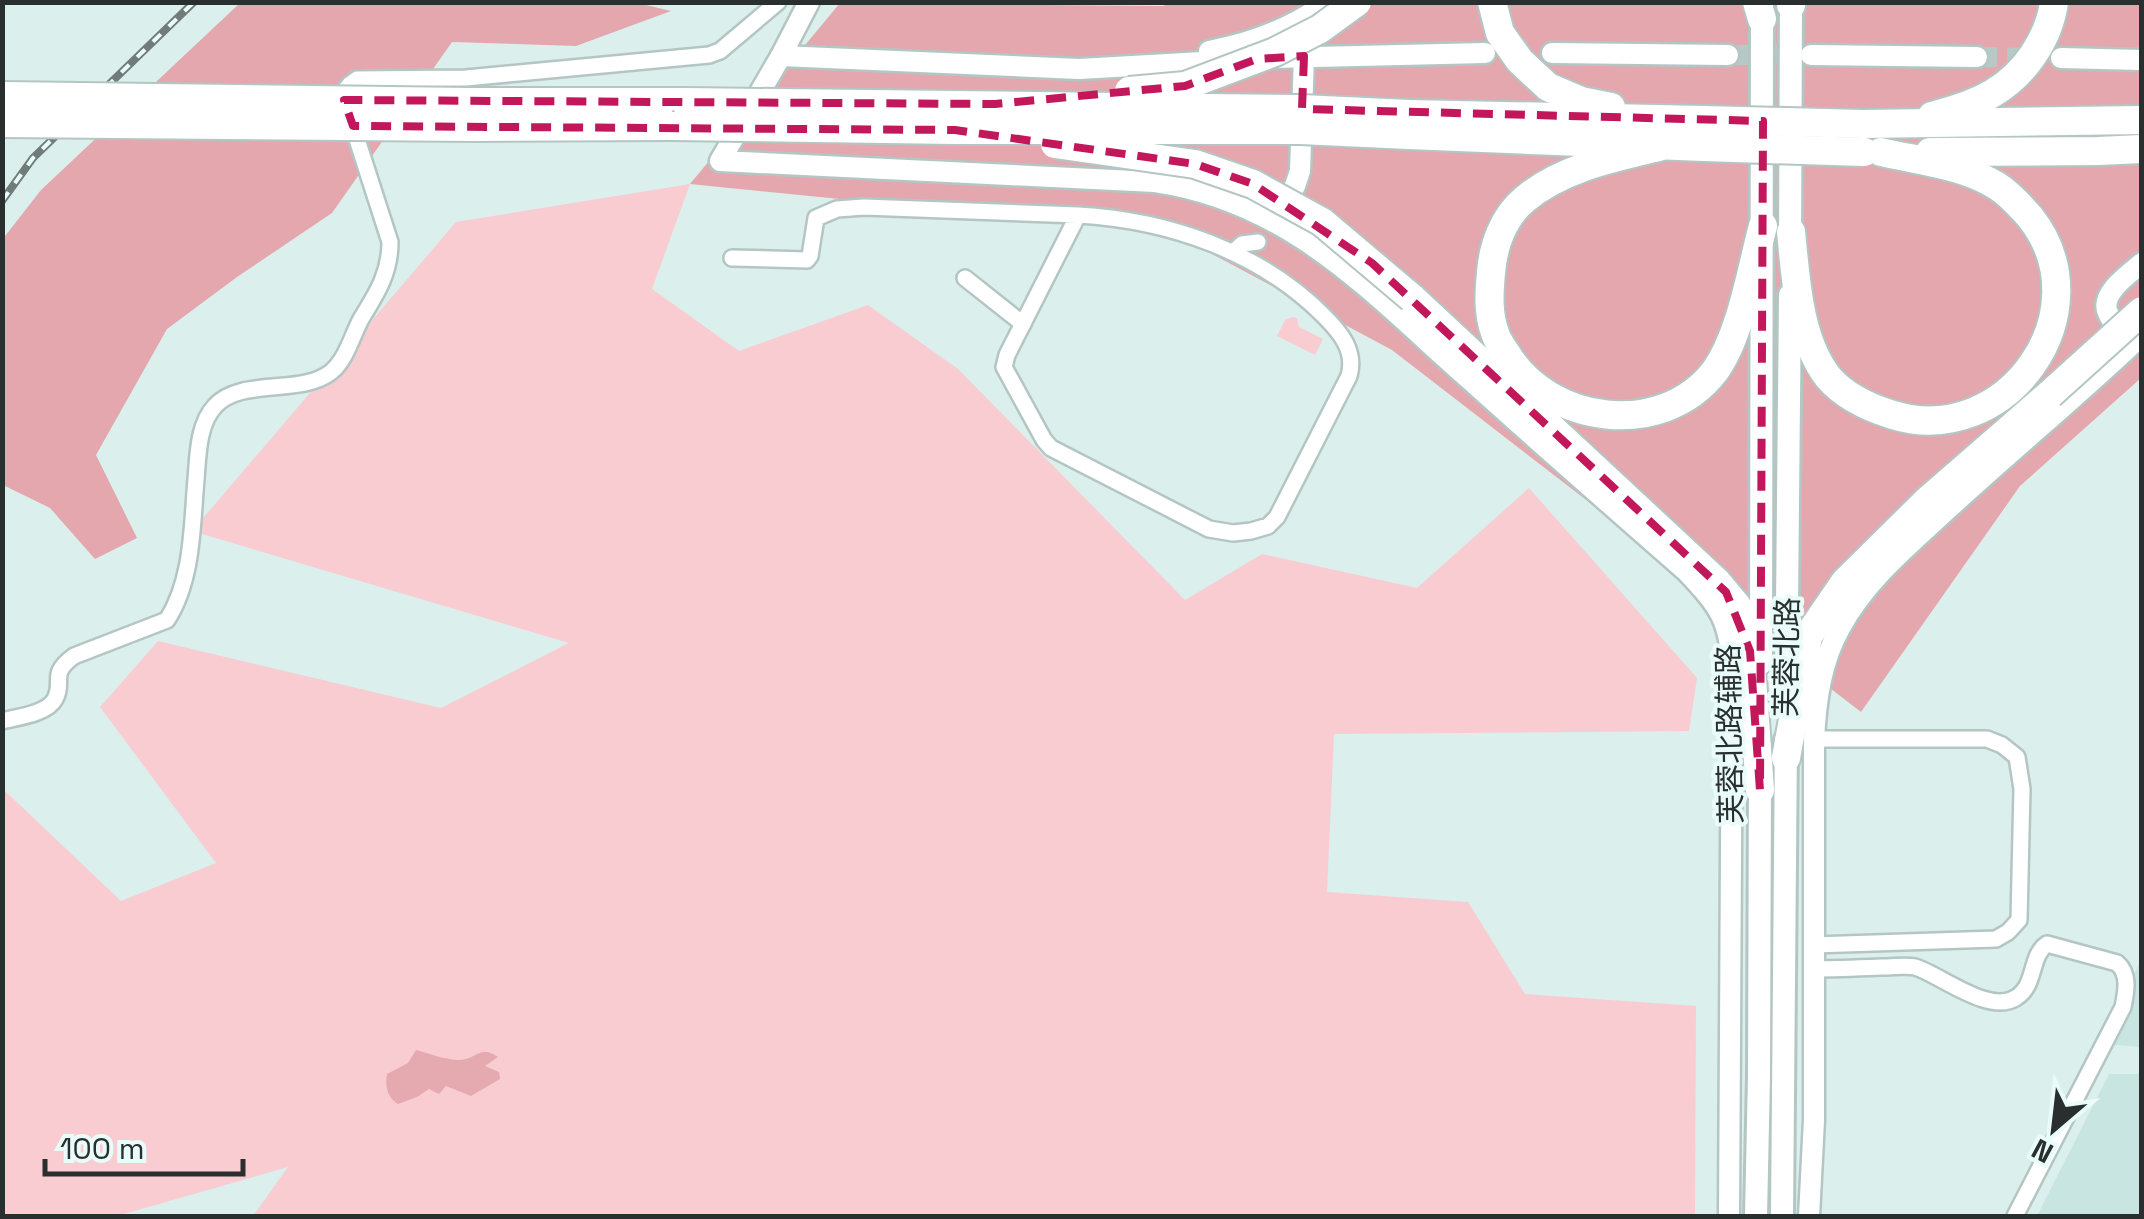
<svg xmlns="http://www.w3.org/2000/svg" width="2144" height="1219" font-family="'Space Grotesk','Noto Sans SC',sans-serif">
  <rect width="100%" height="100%" fill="#dbefed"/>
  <g fill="#c8e5e2">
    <polygon points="2141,959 2141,1047 2104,1044"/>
    <polygon points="2109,1074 2141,1074 2141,1216 2037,1216"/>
  </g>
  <g fill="#f9ccd1">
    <polygon points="690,184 652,289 739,351 868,305 958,369 1185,600 1262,554 1417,588 1529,488 1697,678 1689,731 1334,734 1327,892 1468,902 1525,994 1696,1006 1695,1216 253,1216 288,1167 117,1216 3,1216 2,788 121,901 216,863 100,707 158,641 441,708 569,643 192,531 456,222"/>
    <polygon points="1292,317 1297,318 1299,327 1323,339 1315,355 1277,336 1285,320"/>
  </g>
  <g fill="#e3a7ad">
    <polygon points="634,2 671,11 576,46 452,42 332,213 237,277 167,329 96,455 137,538 95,559 50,508 3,485 2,240 41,190 240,3"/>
    <polygon points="1174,2 2141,3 2141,378 2020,486 1861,712 1392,350 1171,232 690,184 840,3 1163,6"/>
  </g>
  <path fill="#e5a9b0" d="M416,1050C427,1053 447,1060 458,1060C477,1060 479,1044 498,1057L485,1066L499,1072L500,1079L471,1096L446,1086L439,1094L429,1089L417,1097L398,1104C387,1097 385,1087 387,1074L408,1063Z"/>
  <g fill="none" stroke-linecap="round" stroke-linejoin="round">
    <g stroke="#b7c9c7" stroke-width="20" stroke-dasharray="20 10" stroke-linecap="butt">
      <polyline points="1728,55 1806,55"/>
      <polyline points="1977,57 2040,58"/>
    </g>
    <defs>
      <g id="street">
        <polyline points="1233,252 1242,244 1258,242"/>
        <path d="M732,258L807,260L810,256L816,218L837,209L864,207L1078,215C1168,220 1259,251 1324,316C1341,333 1356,351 1349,376L1277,517L1268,526L1251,531L1233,533L1209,529L1051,448L1044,440L1004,367L1007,355L1078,215"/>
        <polyline points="965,278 1023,324"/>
        <path d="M2,721C17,717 47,714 55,699C65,681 48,675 74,656L167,620C193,580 192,525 196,479C198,455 198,424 215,406C241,377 301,396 331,372C346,360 352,336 361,319C377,293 390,273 390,242L344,99L345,90L350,84L357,79L466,78L709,55L720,51L778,2"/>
        <polyline points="1813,945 1996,939 2008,932 2019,920 2022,789 2017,757 2002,745 1987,739 1814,739"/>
        <path d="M1813,969C1837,969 1860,968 1884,967C1894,967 1906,965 1915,967C1941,975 1990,1016 2017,997C2036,985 2030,955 2047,944L2117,963C2130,974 2126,992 2123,1007L2015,1216"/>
      </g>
      <g id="secondary">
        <path d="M809,2L781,56L720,161L1155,182C1292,202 1371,293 1470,380C1541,444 1614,508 1686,571C1720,607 1731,621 1732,672L1729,1216"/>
        <path d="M1209,51C1250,43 1293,28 1327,2"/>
        <polyline points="1552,53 1728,55"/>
        <polyline points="1811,55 1977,57"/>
        <polyline points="781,56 1079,69 1238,60"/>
        <polyline points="1272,58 1485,53"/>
        <polyline points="2061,58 2142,60"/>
        <polyline points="1279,209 1295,186 1300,171 1304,56"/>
        <path d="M2127,340C2121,332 2112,323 2108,313C2099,294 2129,274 2142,263"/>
        <path d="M1809,1216L1814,1120V739C1816,701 1821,662 1840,628C1866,580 1908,546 1947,510C2011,451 2079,395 2142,335"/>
      </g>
      <g id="primary">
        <polyline points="1790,248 1791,2"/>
        <polyline points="1761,663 1762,5"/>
        <polyline points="1786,708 1790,295"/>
        <polyline points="1756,1216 1759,1076 1760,775"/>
        <polyline points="1782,1216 1786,740"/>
      </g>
      <g id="highway">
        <polyline points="1492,2 1500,33 1520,61 1548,87 1581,101 1611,107"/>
        <polyline points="1757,2 1762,19"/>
        <polyline points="1791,5 1791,2"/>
        <polyline points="468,102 685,102"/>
        <polyline points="1409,114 1704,120"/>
        <path d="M1932,116C1952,110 1975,104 1993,93C2025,74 2049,39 2054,2"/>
        <polyline points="1863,124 2142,120"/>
        <polyline points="475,127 672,126"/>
        <polyline points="1409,135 1704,147"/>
        <path d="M1659,147C1613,158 1562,168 1525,199C1503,217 1493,246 1491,273C1489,294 1488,314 1495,333C1497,340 1502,347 1506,353C1548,424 1662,440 1715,371C1741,335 1751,270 1763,226"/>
        <polyline points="1930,152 2098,151 2142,149"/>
        <path d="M1791,232C1796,278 1798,338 1828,377C1844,396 1870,408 1893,415C2007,450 2105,311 2030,217C2020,206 2010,194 1997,186C1964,165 1919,161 1881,152"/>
        <polyline points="1412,298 1717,582 1737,606 1743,619 1750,651 1760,790"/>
        <polyline points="1786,758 1808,636 1845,582 1928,500 2050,394"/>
      </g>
    </defs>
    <use href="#street" stroke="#b4c6c4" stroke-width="20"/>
    <use href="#secondary" stroke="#b4c6c4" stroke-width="25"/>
    <use href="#primary" stroke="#b4c6c4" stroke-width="28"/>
    <use href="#highway" stroke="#b4c6c4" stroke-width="32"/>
    <use href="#street" stroke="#fff" stroke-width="15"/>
    <use href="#secondary" stroke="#fff" stroke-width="20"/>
    <use href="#primary" stroke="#fff" stroke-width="22"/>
    <use href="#highway" stroke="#fff" stroke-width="28"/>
    <defs>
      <polyline id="rail" points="2,201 33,158 194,2"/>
    </defs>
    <use href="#rail" stroke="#6f7c7a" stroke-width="8"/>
    <use href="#rail" stroke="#e9fcfa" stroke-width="4" stroke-dasharray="11" stroke-linecap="butt"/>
    <defs>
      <g id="highway-bridge">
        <polyline points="1129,91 1185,86 1275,52 1320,29 1357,2"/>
        <polyline points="2,96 468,102"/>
        <polyline points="685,102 1301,109 1409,114"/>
        <polyline points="1704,120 1863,124"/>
        <polyline points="2,123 475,127"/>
        <polyline points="672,126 955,130 1300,130 1409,135"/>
        <polyline points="1055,144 1195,164 1253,184 1322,222 1412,298"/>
        <polyline points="1704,147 1864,152"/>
        <polyline points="2050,394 2142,311"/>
      </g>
    </defs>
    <use href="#highway-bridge" stroke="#b4c6c4" stroke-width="32" stroke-linecap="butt"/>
    <use href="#highway-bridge" stroke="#fff" stroke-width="28"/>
  </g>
  <path fill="none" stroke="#c2185b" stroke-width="8" stroke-dasharray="20 12" stroke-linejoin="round" d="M1304,56L1302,109L1763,121L1760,790L1750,651L1726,592L1372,263L1253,184L1195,164L955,130L353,126L344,100L995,104L1185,86L1257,59Z"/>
  <g text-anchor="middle" stroke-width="8" stroke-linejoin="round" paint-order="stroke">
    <g font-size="30" fill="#282f2e" stroke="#e9fcfa">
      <text transform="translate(1787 657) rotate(-89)" y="10">芙蓉北路</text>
      <text transform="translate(1730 734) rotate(-91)" y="10">芙蓉北路辅路</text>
    </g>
  </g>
  <rect width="2144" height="1219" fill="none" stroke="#282f2e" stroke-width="10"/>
  <g transform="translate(2054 1129) rotate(208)" stroke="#e9fcfa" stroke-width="8" paint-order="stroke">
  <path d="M0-8L18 38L0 25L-18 38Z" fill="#282f2e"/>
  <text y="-15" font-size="28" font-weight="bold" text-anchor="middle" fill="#282f2e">N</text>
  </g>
  <path d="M45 1159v15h198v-15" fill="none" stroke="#282f2e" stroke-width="5"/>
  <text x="60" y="1159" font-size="30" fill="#282f2e" stroke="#e9fcfa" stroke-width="8" paint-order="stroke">100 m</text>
</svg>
